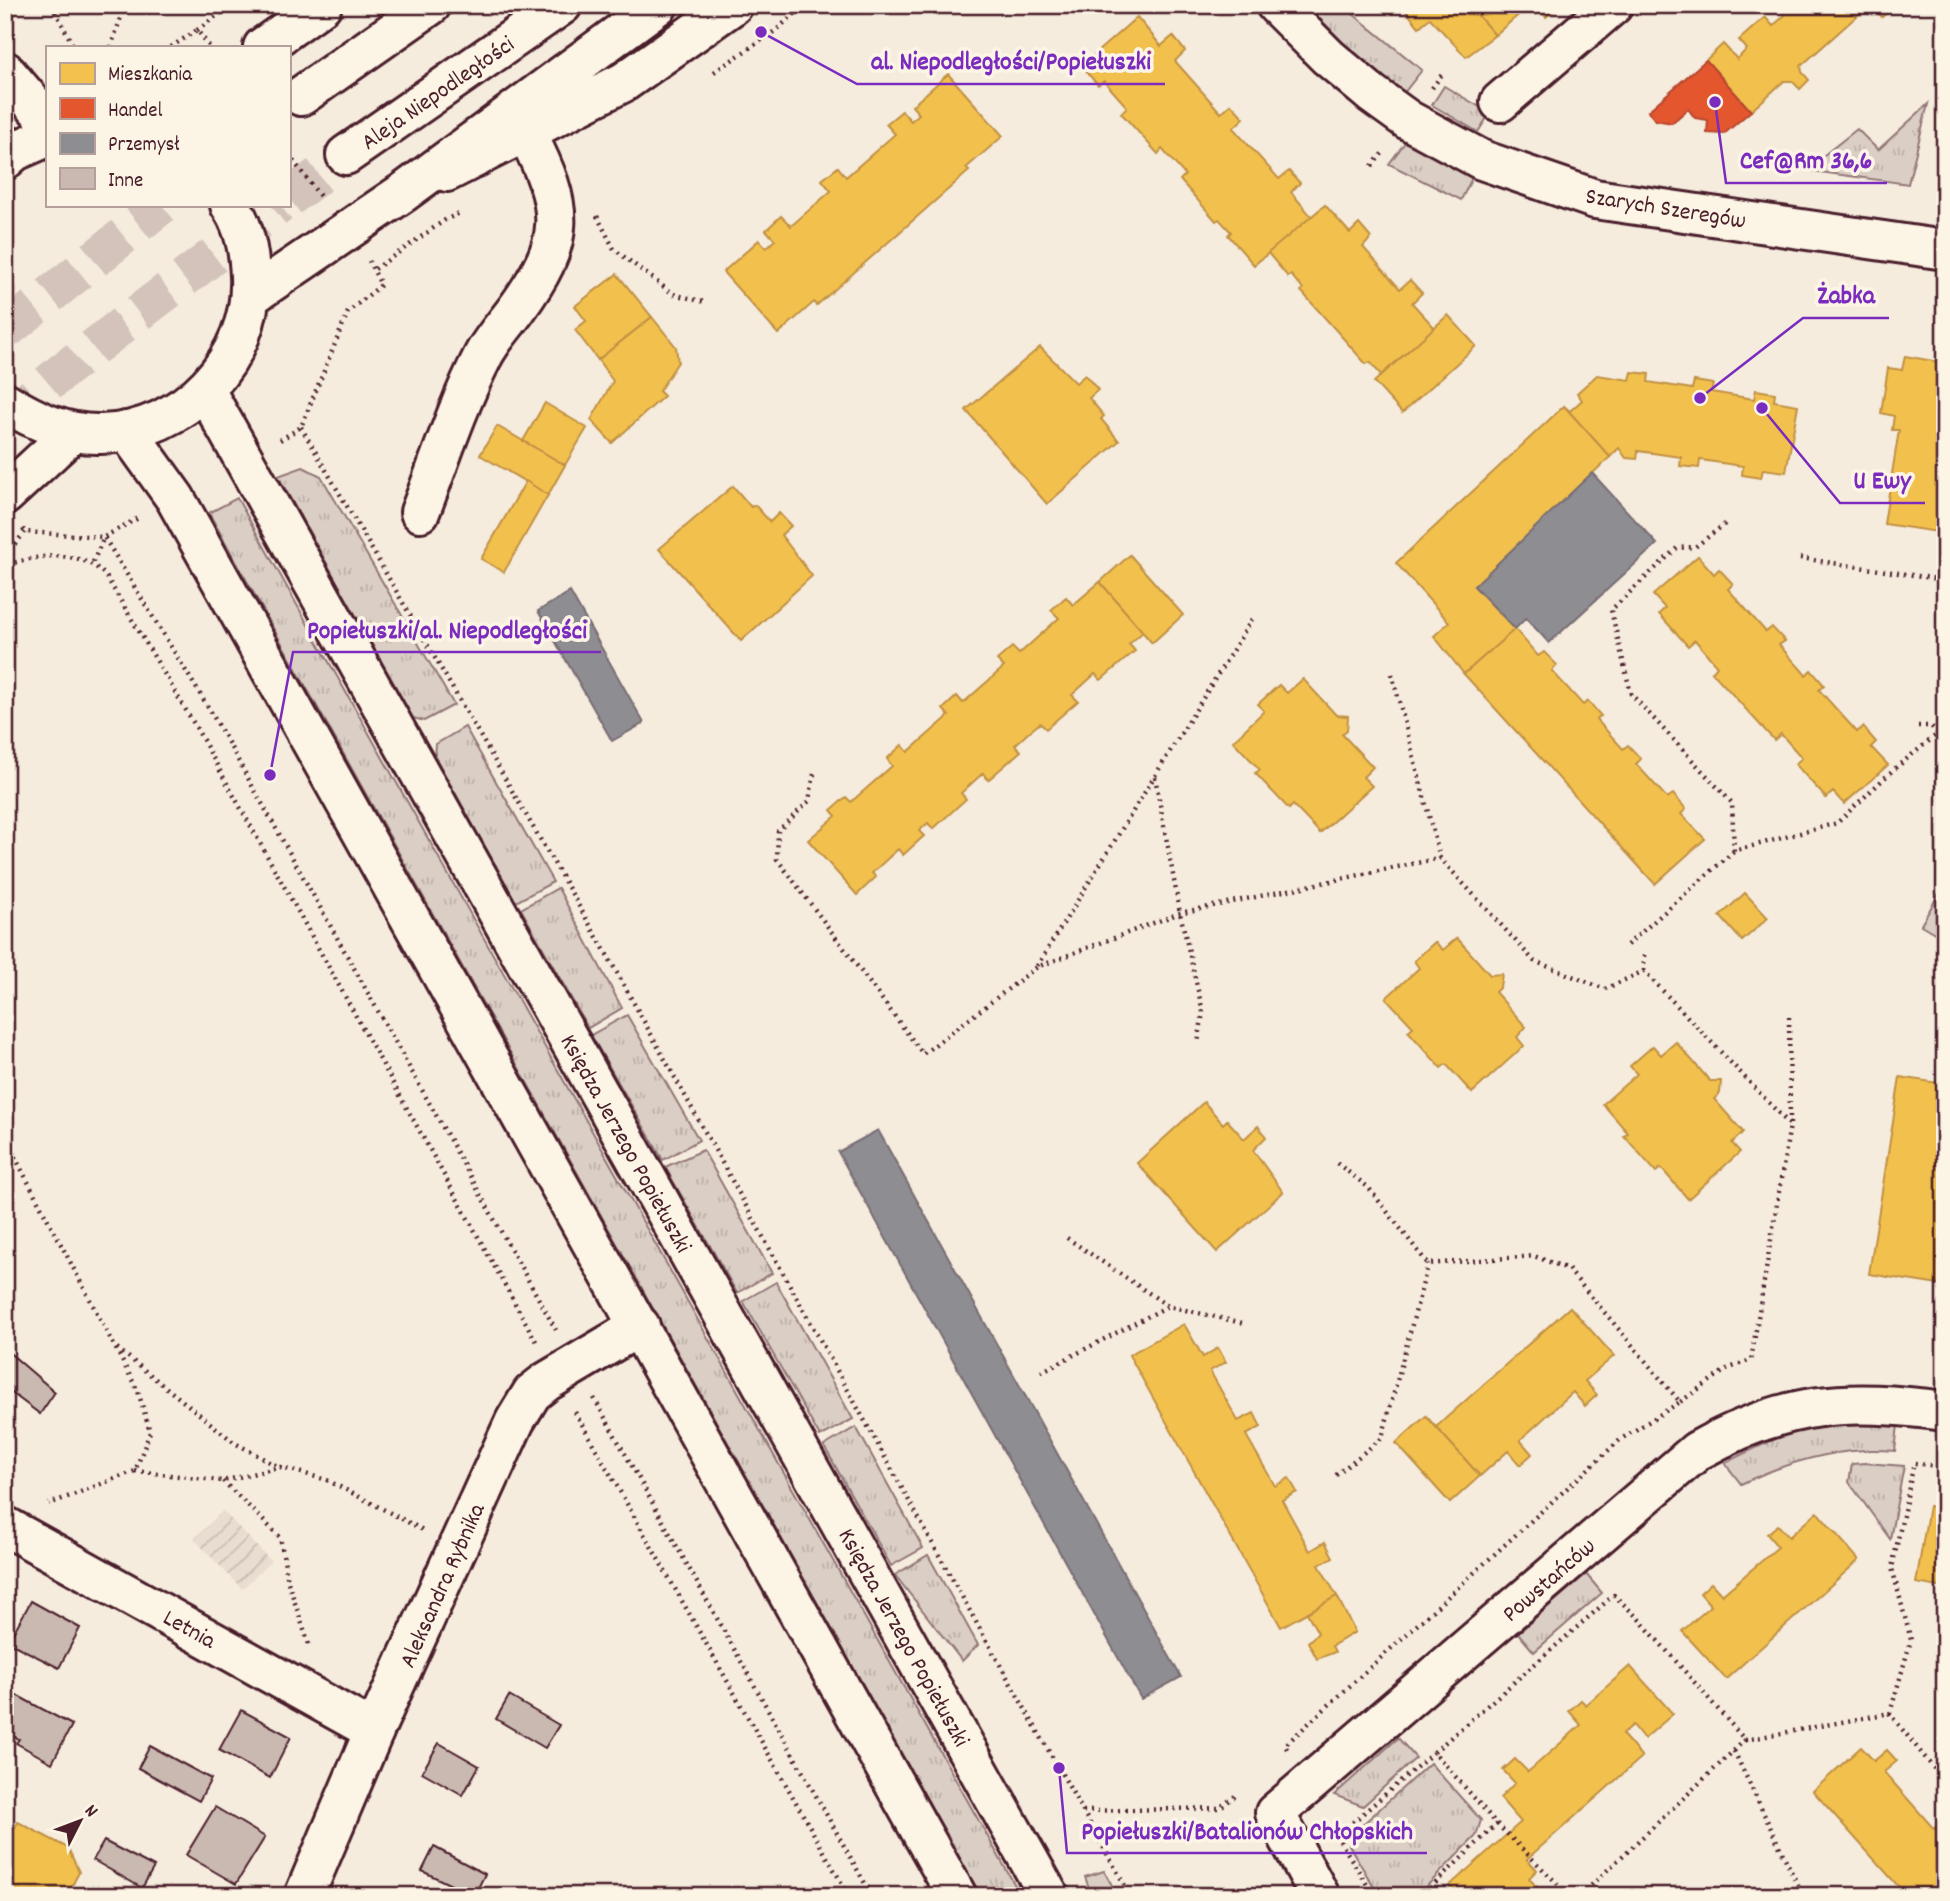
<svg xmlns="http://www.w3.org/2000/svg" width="1950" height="1901" font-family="Dekko,sans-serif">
  <defs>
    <pattern id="industrial-furrows" width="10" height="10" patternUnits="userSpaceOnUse" patternTransform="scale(1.75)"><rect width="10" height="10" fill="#e8ddd0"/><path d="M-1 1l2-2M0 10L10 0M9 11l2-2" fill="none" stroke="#c8bdb3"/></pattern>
    <pattern id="grass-tufts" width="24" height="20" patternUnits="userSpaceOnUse" patternTransform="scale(1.75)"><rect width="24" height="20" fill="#dbcec4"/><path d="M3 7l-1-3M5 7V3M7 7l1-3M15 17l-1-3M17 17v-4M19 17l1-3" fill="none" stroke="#bdb0a9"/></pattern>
  </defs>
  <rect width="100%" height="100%" fill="#f5ecde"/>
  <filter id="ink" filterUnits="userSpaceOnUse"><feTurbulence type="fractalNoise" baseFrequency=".0143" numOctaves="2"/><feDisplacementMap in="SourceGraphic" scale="14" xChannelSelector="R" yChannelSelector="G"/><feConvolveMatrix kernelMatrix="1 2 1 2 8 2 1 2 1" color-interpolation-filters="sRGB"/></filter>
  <g filter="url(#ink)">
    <polygon fill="url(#industrial-furrows)" points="223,1511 271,1561 242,1589 194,1539"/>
    <g fill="url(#grass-tufts)" stroke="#927678" stroke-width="2">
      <polygon points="1306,5 1342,5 1422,70 1403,94 1354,54"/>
      <polygon points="1444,86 1490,113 1478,132 1432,105"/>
      <polygon points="1928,104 1908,184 1812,171 1818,160 1857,129 1878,150"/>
      <polygon points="1406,141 1472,178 1461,200 1389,164"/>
      <polygon points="303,467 321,476 454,705 424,721 413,718 278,476"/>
      <polygon points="237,498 1021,1896 981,1896 209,513"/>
      <polygon points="465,727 553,882 516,902 435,757 436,744"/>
      <polygon points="558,888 622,1008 588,1028 521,909"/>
      <polygon points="627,1015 699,1140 663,1160 591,1035"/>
      <polygon points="703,1150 772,1273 737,1293 665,1167"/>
      <polygon points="776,1282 853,1419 820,1437 743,1301"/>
      <path d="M1858,1422L1898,1425L1895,1451C1841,1446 1789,1461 1741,1484L1725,1463C1775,1438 1801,1425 1858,1422Z"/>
      <polygon points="856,1427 923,1548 891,1566 824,1446"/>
      <polygon points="1866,1463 1904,1466 1890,1539 1849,1482 1852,1464"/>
      <polygon points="928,1555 978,1645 962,1661 895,1575"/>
      <polygon points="1586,1574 1602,1593 1534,1652 1518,1633"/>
      <polygon points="1398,1738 1416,1758 1363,1806 1334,1795"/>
      <polygon points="1430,1763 1481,1820 1476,1836 1417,1896 1379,1896 1349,1845 1351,1835"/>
      <polygon points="1104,1871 1118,1896 1092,1896 1085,1877"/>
    </g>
    <polygon fill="#dbcec4" stroke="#927678" stroke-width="2" points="1945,883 1945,939 1921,925"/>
    <g fill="#f2c14e" stroke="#c09044" stroke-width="2">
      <polygon points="1411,5 1469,5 1495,35 1466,57 1430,18 1419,27 1405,10"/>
      <polygon points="1469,5 1553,5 1556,8 1546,17 1537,7 1529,6 1495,35"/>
      <polygon points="1776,5 1890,5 1892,8 1882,17 1874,8 1867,7 1801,66 1802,72 1809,80 1800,89 1792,81 1784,81 1751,111 1706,60 1723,44 1737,59 1747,49 1739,40 1765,17 1773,26 1785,15"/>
      <polygon points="1137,17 1161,46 1173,36 1185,51 1175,61 1221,113 1231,104 1244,118 1233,128 1279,179 1289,171 1300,183 1291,192 1312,217 1254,265 1228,235 1231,232 1219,219 1216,221 1180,180 1185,175 1162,149 1158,154 1121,113 1127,107 1104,81 1098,85 1081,66"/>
      <polygon points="948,74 1003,136 966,168 969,171 816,306 814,302 778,334 723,272 759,240 766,248 775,240 766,230 781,216 791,226 831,191 822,180 838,167 846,177 895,134 886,124 902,111 911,121 919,114 912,106"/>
      <polygon points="1325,205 1350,233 1359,224 1371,238 1363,247 1400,289 1410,280 1422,293 1412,303 1435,328 1381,375 1370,362 1366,364 1301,291 1303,289 1291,275 1288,277 1268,253"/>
      <polygon points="617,274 652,317 598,360 575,330 586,321 575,306"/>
      <polygon points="1448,315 1476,346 1402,413 1374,382"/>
      <polygon points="652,317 676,347 678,362 659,391 664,396 612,443 591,420 613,381 598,360"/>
      <polygon points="1040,347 1076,383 1085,375 1098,390 1089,398 1104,416 1101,419 1119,441 1047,504 966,410"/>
      <polygon points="1905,356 1945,363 1945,533 1884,524 1899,430 1892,430 1894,416 1881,413 1888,368 1902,370"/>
      <polygon points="1632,372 1649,374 1648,382 1692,389 1694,381 1713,384 1711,392 1754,399 1756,390 1775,393 1774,401 1798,405 1786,472 1763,469 1761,478 1742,475 1743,466 1700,460 1699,468 1680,466 1681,457 1638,451 1637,459 1626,458 1619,448 1610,457 1564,406 1570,411 1582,400 1577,393 1597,375 1630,380"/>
      <polygon points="545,403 587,428 565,465 523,441"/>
      <polygon points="1564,406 1610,457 1474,586 1515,629 1464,674 1434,636 1449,622 1396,563"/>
      <polygon points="497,426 565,465 548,495 480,455"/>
      <polygon points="526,481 548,495 504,572 481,559"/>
      <polygon points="733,486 751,507 755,505 770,522 779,513 791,526 781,535 812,576 741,641 659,549"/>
      <polygon points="1130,555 1183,615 1152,643 1100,582"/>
      <polygon points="1698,556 1714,574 1719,569 1733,584 1728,589 1766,632 1772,627 1785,641 1779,645 1806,675 1811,670 1824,685 1819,690 1857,732 1863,727 1876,742 1871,747 1888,765 1844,804 1833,792 1826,798 1795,764 1802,758 1781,734 1774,740 1712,672 1717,666 1695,640 1688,646 1659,614 1665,608 1653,595"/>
      <polygon points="1100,582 1143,632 1129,644 1135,651 1101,680 1095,674 1072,695 1078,701 1046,729 1040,723 1028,733 1015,745 1021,751 988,780 983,773 961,793 966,799 933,829 928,823 919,831 924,836 903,855 898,849 872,873 876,877 857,895 808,840 836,816 831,810 846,797 851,802 892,766 887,759 902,745 908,752 949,716 943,709 957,696 963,703 1004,667 997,660 1012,647 1019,654 1059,618 1051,610 1066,597 1073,605"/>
      <polygon points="1515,629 1538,656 1544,652 1557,665 1552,671 1583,705 1588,701 1601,716 1596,719 1623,749 1628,745 1641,759 1636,764 1667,798 1673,794 1686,809 1681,814 1705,839 1655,884 1464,674"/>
      <polygon points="1303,679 1336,715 1348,716 1347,730 1342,734 1373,767 1363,777 1372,786 1320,833 1293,805 1289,809 1255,773 1260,770 1233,741 1264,711 1258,704 1279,685 1287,693"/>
      <polygon points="1745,893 1768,918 1742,941 1720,916"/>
      <polygon points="1457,938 1490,975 1502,974 1500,987 1495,992 1526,1027 1517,1037 1524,1046 1472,1093 1446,1064 1441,1068 1408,1031 1413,1027 1386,998 1419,968 1414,961 1435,942 1443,950"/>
      <polygon points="1676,1042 1710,1081 1721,1081 1720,1093 1714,1099 1743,1132 1732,1143 1740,1152 1688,1199 1661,1168 1656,1172 1624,1136 1628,1133 1603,1104 1637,1074 1630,1066 1653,1046 1661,1055"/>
      <polygon points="1900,1077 1945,1084 1945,1286 1869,1274"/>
      <polygon points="1204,1102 1223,1124 1227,1120 1244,1139 1258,1126 1266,1137 1253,1150 1283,1192 1217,1252 1137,1163"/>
      <polygon points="1570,1307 1614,1356 1585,1381 1597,1395 1585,1406 1573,1392 1520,1440 1532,1454 1520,1465 1508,1451 1480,1476 1436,1427"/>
      <polygon points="1184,1324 1203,1357 1218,1348 1226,1362 1210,1371 1238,1421 1254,1413 1261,1427 1246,1435 1275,1486 1289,1478 1297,1492 1282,1500 1310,1551 1325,1542 1333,1557 1319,1565 1337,1596 1281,1627 1129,1355"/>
      <polygon points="1426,1416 1480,1476 1450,1503 1396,1443"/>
      <polygon points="1929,1506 1945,1509 1945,1588 1916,1583"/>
      <polygon points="1817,1512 1859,1560 1726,1679 1682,1631 1711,1606 1700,1593 1711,1583 1722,1595 1778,1547 1767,1534 1778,1525 1789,1537"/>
      <polygon points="1337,1596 1355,1632 1332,1646 1335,1652 1317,1659 1308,1642 1318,1633 1307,1613"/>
      <polygon points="1630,1666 1673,1714 1644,1739 1633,1725 1622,1734 1642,1757 1527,1859 1537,1870 1529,1878 1544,1896 1458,1896 1449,1886 1521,1822 1500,1798 1515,1783 1503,1770 1515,1759 1528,1772 1581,1725 1569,1711 1581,1700 1586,1705"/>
      <polygon points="1861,1747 1874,1761 1887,1750 1897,1761 1884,1772 1934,1829 1945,1818 1945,1896 1907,1896 1813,1791"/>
      <polygon points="18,1822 68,1848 79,1872 67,1896 12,1896 5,1892 5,1845"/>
    </g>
    <polygon fill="#e4572e" stroke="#b6462d" stroke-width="2" points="1706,60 1751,111 1724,134 1707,133 1708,120 1695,118 1688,109 1672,123 1655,120 1648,111"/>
    <g fill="#8d8d92" stroke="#796c73" stroke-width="2">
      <polygon points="1592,473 1657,544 1549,643 1526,618 1515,629 1474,586"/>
      <polygon points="570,592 644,723 612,741 538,611"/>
      <polygon points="878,1130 1181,1677 1141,1699 838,1152"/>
    </g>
    <g fill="#cab9b1" stroke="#4a1f2b" stroke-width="2">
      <polygon points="5,1349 55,1392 40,1414 5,1388"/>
      <polygon points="31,1601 80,1628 59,1668 8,1642"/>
      <polygon points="5,1689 72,1725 52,1763 16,1743 19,1739 5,1732"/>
      <polygon points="509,1696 559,1725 545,1748 496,1719"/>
      <polygon points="241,1710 291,1737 270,1778 219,1750"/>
      <polygon points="439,1743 479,1766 463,1795 422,1772"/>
      <polygon points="150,1746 211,1779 199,1801 138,1768"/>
      <polygon points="215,1807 265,1837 236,1884 186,1855"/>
      <polygon points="104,1841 154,1867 142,1888 93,1860"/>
      <polygon points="434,1847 485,1874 474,1896 422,1871"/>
      <polygon points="449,1885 469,1896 444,1896"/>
    </g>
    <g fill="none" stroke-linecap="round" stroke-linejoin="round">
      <g stroke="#d3c3ba" stroke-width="38" stroke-dasharray="38 19" stroke-linecap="butt">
        <polyline points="289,198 346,155"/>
        <polyline points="5,331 162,205"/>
        <polyline points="5,420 64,370 280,205"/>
      </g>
      <defs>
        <g id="minor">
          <polyline points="1276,5 1328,57 1372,94 1408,120 1482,160 1595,199 1945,250"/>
          <polyline points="5,71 47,120"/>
          <polyline points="1500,102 1613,5"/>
          <polyline points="447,172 624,82 733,5"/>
          <path d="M420,512C440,461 457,407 482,358C490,341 505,325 516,310C567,240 566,210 527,134"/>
          <polyline points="5,1526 374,1731"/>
          <polyline points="304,1896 374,1731 515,1421 532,1393 546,1382 640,1326"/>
          <path d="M1320,1896L1275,1813L1697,1451C1786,1401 1845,1398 1945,1411"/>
        </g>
        <g id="major">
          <polyline points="263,47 322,5"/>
          <polyline points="301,96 431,5"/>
          <polyline points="346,155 562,5"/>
          <polyline points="5,160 15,151 47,137"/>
          <polyline points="251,296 404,192 658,5"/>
          <polyline points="205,390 1049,1896"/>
          <path d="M5,402C34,420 65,435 101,434C184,432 254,359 250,276C249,252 244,225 230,205"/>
          <polyline points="127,431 175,498 957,1896"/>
          <polyline points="5,495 73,432"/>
        </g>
      </defs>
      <use href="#minor" stroke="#4a1f2b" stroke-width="44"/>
      <use href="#major" stroke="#4a1f2b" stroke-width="44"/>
      <g stroke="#4a1f2b" stroke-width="4.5" stroke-dasharray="2 5" stroke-linecap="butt">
        <polyline points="52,5 74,47"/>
        <polyline points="197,30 232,5"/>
        <polyline points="111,47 125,5"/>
        <polyline points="171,47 197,30 210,47"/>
        <polyline points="714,72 775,31 805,5"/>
        <polyline points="1432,88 1443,73"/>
        <polyline points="289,155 322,199"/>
        <polyline points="1372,166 1385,150"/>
        <polyline points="597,216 614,249 673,294 705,302"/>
        <polyline points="375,269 445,220 462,212"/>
        <polyline points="301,427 605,951 986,1640 1131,1896"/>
        <polyline points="280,440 301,427 348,312 381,285 369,261"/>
        <polyline points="1725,524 1695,547 1677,548 1611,610 1631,694 1732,803 1734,851"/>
        <polyline points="23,529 25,532 104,537 211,712 556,1330"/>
        <path d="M5,554L13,563C46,554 82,550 106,576L193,722L537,1343"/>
        <polyline points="6,555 25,532"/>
        <polyline points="1800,558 1945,580"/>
        <polyline points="93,562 104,537 140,517"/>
        <polyline points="1392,674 1440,858"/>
        <polyline points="1918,726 1931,726 1938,734"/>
        <polyline points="814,774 809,801 778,831 777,859 923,1054 1037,967 1180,913 1440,858 1534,961 1605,989 1644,971 1790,1125 1751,1360 1727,1369 1680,1402"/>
        <polyline points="1155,777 1180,913 1203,1012 1198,1043"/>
        <polyline points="1627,945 1734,851 1837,823 1893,770 1945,728"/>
        <polyline points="1644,955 1644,971"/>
        <polyline points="1037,966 1254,616"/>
        <polyline points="1789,1017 1790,1124"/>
        <polyline points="5,1138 138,1391 150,1432 135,1471 49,1504"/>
        <polyline points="1067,1238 1168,1306"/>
        <polyline points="117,1348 235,1443 279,1467"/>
        <polyline points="1041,1372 1168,1306 1242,1323"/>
        <polyline points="594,1398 872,1896"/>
        <polyline points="575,1412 849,1896"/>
        <polyline points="135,1471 223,1481 280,1467 327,1480 423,1530"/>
        <polyline points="1336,1475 1382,1438 1428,1264"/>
        <polyline points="223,1481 280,1537 288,1582 310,1648"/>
        <polyline points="1889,1713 1945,1782"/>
        <polyline points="1745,1740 1890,1713 1911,1640 1892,1568 1914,1463 1945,1467"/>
        <polyline points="1287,1749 1285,1745 1621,1439 1680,1402 1568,1269 1534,1256 1428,1264 1368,1187 1334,1161"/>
        <polyline points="1734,1751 1803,1896"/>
        <polyline points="1434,1752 1614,1595 1638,1618 1745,1740 1580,1896"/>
        <polyline points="1083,1811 1219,1808 1238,1794"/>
        <polyline points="1497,1824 1570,1896"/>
        <polyline points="1332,1826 1337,1836"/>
        <polyline points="1374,1896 1337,1836 1434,1752 1497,1824 1422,1896"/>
      </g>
      <use href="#minor" stroke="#fcf5e5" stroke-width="38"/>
      <use href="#major" stroke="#fcf5e5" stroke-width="38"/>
    </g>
  </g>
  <g text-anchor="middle" stroke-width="7" stroke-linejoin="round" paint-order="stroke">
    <g font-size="24" fill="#4a1f2b" stroke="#fcf5e5">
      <text transform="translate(437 92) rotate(-35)" y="8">Aleja Niepodległości</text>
      <text transform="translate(1666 207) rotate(9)" y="8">Szarych Szeregów</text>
      <text transform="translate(627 1143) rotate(61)" y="8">Księdza Jerzego Popiełuszki</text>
      <text transform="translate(1548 1579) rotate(-41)" y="8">Powstańców</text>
      <text transform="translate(441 1585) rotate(-66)" y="8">Aleksandra Rybnika</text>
      <text transform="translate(190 1628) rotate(29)" y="8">Letnia</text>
      <text transform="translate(905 1637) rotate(61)" y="8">Księdza Jerzego Popiełuszki</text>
    </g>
  </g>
  <path fill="none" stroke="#7b2cbf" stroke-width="2.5" d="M761 32L857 84H1165M1715 102L1726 183H1887M1700 398L1803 318H1889M1762 408L1840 503H1925M270 775L293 652H601M1059 1768L1067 1853H1427"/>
  <g fill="#7b2cbf" stroke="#fcf5e5" stroke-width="2.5">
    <circle cx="761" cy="32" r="7"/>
    <circle cx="1715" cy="102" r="7"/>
    <circle cx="1700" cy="398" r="7"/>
    <circle cx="1762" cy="408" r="7"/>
    <circle cx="270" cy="775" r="7"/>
    <circle cx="1059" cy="1768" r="7"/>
  </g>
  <g font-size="26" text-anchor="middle" font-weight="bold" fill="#7b2cbf" stroke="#fcf5e5" stroke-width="7" stroke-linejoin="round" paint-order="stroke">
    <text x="1011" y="69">al. Niepodległości/Popiełuszki</text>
    <text x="1806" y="168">Cef@Rm 36,6</text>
    <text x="1846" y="303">Żabka</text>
    <text x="1882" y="488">U Ewy</text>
    <text x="447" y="638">Popiełuszki/al. Niepodległości</text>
    <text x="1247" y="1839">Popiełuszki/Batalionów Chłopskich</text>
  </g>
  <rect width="1950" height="1901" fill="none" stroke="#fcf5e5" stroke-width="28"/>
  <rect x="14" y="14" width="1922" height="1873" fill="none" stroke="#4a1f2b" stroke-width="2.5" filter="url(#ink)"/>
  <rect x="46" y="46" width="245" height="161" fill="#fcf5e5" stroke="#b59f9b" stroke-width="2"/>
  <rect x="60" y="63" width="35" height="21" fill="#f2c14e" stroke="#b59f9b" stroke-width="2"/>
  <text x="108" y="80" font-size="21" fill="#4a1f2b">Mieszkania</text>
  <rect x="60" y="98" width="35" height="21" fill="#e4572e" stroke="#b59f9b" stroke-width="2"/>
  <text x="108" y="116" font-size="21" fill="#4a1f2b">Handel</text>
  <rect x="60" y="133" width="35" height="21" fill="#8d8d92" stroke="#b59f9b" stroke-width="2"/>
  <text x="108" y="150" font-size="21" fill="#4a1f2b">Przemysł</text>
  <rect x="60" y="168" width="35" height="21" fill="#cab9b1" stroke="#b59f9b" stroke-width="2"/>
  <text x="108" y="186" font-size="21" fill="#4a1f2b">Inne</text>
  <g transform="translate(80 1821) rotate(48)" stroke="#fcf5e5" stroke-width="5" paint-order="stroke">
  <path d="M0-5L12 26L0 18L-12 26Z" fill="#4a1f2b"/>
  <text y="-10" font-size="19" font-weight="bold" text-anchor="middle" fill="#4a1f2b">N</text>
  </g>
</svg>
